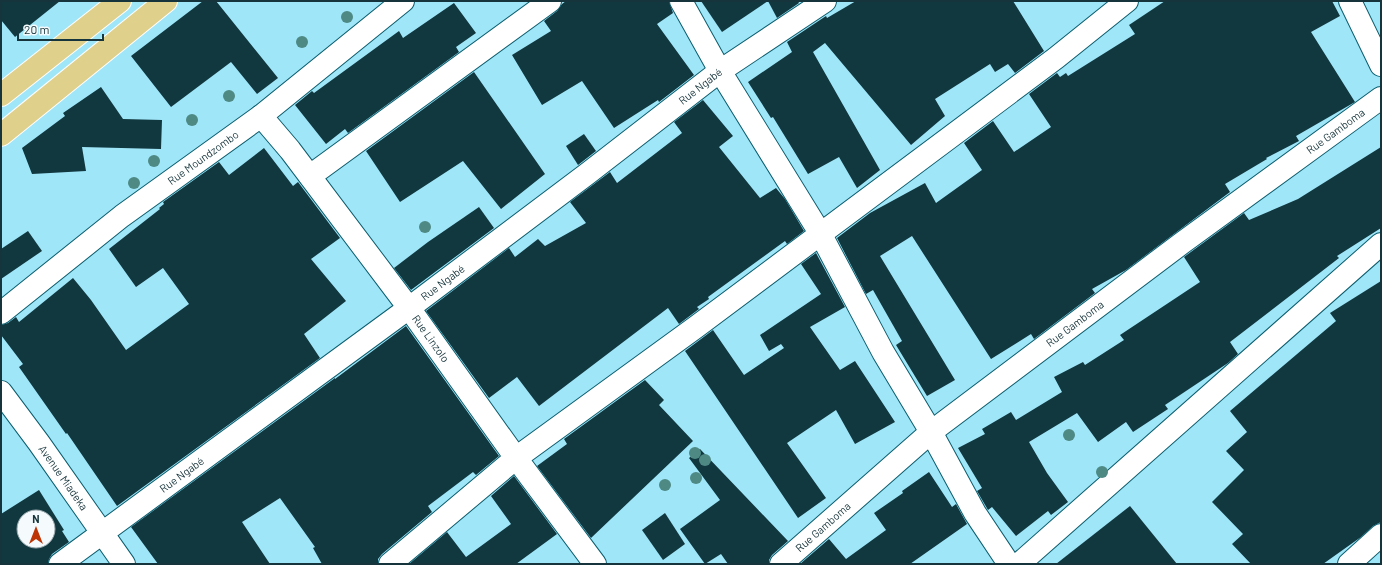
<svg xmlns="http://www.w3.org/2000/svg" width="1382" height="565" font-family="Barlow,sans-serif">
  <rect width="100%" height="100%" fill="#9fe6f9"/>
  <g fill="#11373f" fill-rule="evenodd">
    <polygon points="1,1 60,1 15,37 1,20"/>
    <polygon points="203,1 216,1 278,78 257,94 231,62 171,107 131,56"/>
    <polygon points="566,1 669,1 673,13 657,24 694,75 659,102 658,100 614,128 582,81 542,105 512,55 551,31 544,21 557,11 562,4"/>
    <polygon points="701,1 768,1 722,32"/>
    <polygon points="768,1 798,1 799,3 777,18"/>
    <polygon points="856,1 1013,1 1044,51 1015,73 1008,64 995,72 990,64 935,99 945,116 911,145 825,43 813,52 880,170 857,188 839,157 808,174 773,117 771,118 748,82 792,52 787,42 826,16 827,18"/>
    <polygon points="1165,1 1332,1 1340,16 1311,32 1355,102 1296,136 1299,141 1266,158 1267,159 1225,184 1230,192 1126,270 1092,289 1095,293 1034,339 1031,334 991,359 912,236 880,256 955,380 927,396 896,345 902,341 873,290 866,294 837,238 870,213 925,183 936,203 982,170 964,143 993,121 1014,152 1051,127 1029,94 1057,73 1060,77 1066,73 1068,76 1135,34 1129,25"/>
    <polygon points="454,3 476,33 456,47 459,52 348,133 345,129 326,144 295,105 312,91 314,93 399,31 403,38"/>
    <polygon points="474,72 545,174 501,209 463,161 400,202 366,151"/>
    <polygon points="101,87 123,119 162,120 161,149 82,147 86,171 32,174 22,148 65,116 63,113"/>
    <polygon points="703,100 733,136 719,147 760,198 776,188 785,199 804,231 787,244 785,241 708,297 709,299 697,307 699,309 679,324 668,308 539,406 517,377 489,398 426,311 509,248 515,257 538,239 545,246 586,223 570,202 610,172 617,183 682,133 674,122"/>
    <polygon points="584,134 596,151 578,165 566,146"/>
    <polygon points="1381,147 1381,228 1337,256 1339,258 1230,342 1238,354 1228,363 1165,405 1168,409 1133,432 1126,422 1098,442 1077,413 1029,442 1047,473 1068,502 1051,515 1048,511 1016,536 992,507 988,510 977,491 982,488 958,448 985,434 982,429 1011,412 1016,420 1062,392 1054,377 1083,362 1085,365 1124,340 1120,335 1200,282 1184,257 1244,213 1249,220 1298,199"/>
    <polygon points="264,148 293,186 298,182 340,238 311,259 346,301 304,334 320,358 117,506 67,433 66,434 19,367 23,364 1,335 1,325 8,323 16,317 19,322 73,278 91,300 126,350 189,304 163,268 136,287 109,249 160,209 159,208 164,204 163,202 219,162 229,175"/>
    <polygon points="479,207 494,228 411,290 394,268 428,242"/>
    <polygon points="28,231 42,251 1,279 1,249"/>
    <polygon points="816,253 845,307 810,327 840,370 855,361 895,422 855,444 836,410 787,443 826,498 798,518 685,351 713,330 744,375 784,348 781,344 769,351 760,335 821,294 801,264"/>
    <polygon points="1381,281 1381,522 1373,526 1361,537 1323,564 1251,564 1232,544 1243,534 1212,502 1244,470 1226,451 1247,432 1230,411 1336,321 1330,313"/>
    <polygon points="406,326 499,456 476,475 473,472 428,506 432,512 382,554 378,559 378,564 322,564 313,548 315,547 280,498 242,522 270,564 158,564 131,527 335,378 335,379"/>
    <polygon points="645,380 664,400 659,405 693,441 591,538 537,466 567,444 564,439"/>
    <polygon points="700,449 788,541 772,555 769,560 769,564 728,564 721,554 705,564 680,529 720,500 689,458"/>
    <polygon points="929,472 952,507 956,504 967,524 910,564 800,564 829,539 846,559 886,530 874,513 903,493 902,491"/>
    <polygon points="514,476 557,534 516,564 409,564 447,532 466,557 511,524 491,496"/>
    <path d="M39,490L64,530L62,531L69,542L52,554L49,559L48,564H1V514ZM24,517H48V541H24Z"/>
    <polygon points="1130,506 1177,564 1056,564"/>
    <polygon points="665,513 685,544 663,560 642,530"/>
  </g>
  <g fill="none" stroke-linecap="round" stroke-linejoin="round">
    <defs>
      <g id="street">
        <polyline points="681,1 720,71 820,233 883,352 931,432 975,513 1009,564"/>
        <polyline points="1350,1 1381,65"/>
        <path id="s1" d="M261,116L290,150L409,308L516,458L595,564"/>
        <polyline points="310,176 550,1"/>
        <path id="s2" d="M1,313L122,216L261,116L403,1"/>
        <path id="s3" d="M1,392L39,443L124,564"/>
        <path id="s4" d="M60,564L409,308L587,174L720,71L825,1"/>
        <polyline points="390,564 516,458 696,327 1056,58 1127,1"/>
        <path id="s5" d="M781,564L931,432L1182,243L1381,98"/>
        <polyline points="1019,564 1381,244"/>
        <polyline points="1349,564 1381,535"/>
      </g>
      <g id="primary">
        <polyline points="1,95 120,1"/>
        <polyline points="1,135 166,1"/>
      </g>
    </defs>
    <use href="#street" stroke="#0b5d6d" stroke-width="24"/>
    <use href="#primary" stroke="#fff" stroke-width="24"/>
    <use href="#street" stroke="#fff" stroke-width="22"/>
    <use href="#primary" stroke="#dfd08b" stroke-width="22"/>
  </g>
  <g fill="#4f8984">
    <circle cx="347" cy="17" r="6"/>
    <circle cx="302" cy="42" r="6"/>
    <circle cx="229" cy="96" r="6"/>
    <circle cx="192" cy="120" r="6"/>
    <circle cx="154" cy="161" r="6"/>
    <circle cx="134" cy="183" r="6"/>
    <circle cx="425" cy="227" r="6"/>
    <circle cx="1069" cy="435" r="6"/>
    <circle cx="695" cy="453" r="6"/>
    <circle cx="705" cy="460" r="6"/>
    <circle cx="1102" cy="472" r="6"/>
    <circle cx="696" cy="478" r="6"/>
    <circle cx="665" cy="485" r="6"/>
  </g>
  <g text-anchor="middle" stroke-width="4" stroke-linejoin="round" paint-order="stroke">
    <g font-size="11" fill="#16343b" stroke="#f5fbfd">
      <text dy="4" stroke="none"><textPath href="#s4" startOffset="799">Rue Ngabé</textPath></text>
      <text dy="4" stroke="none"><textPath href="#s5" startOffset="704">Rue Gamboma</textPath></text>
      <text dy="4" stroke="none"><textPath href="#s2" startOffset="255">Rue Moundzombo</textPath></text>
      <text dy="4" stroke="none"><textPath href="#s4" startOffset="475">Rue Ngabé</textPath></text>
      <text dy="4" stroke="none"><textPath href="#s5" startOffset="380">Rue Gamboma</textPath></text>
      <text dy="4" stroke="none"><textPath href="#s1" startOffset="280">Rue Linzolo</textPath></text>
      <text dy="4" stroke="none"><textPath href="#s4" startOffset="151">Rue Ngabé</textPath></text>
      <text dy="4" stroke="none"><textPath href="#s3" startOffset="106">Avenue Miadeka</textPath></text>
      <text dy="4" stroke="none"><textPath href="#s5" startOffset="56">Rue Gamboma</textPath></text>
    </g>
  </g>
  <rect width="1382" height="565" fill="none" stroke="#16343b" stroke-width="4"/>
  <g transform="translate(36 529)"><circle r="19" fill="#f5fbfd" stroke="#9cabaf"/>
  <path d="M0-3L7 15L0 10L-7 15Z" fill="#bd3405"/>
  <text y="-6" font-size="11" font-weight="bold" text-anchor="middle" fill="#16343b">N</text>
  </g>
  <path d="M18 34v6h85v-6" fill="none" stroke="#16343b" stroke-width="2"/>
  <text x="24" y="34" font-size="12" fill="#16343b" stroke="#f5fbfd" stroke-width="3" paint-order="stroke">20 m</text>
</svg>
